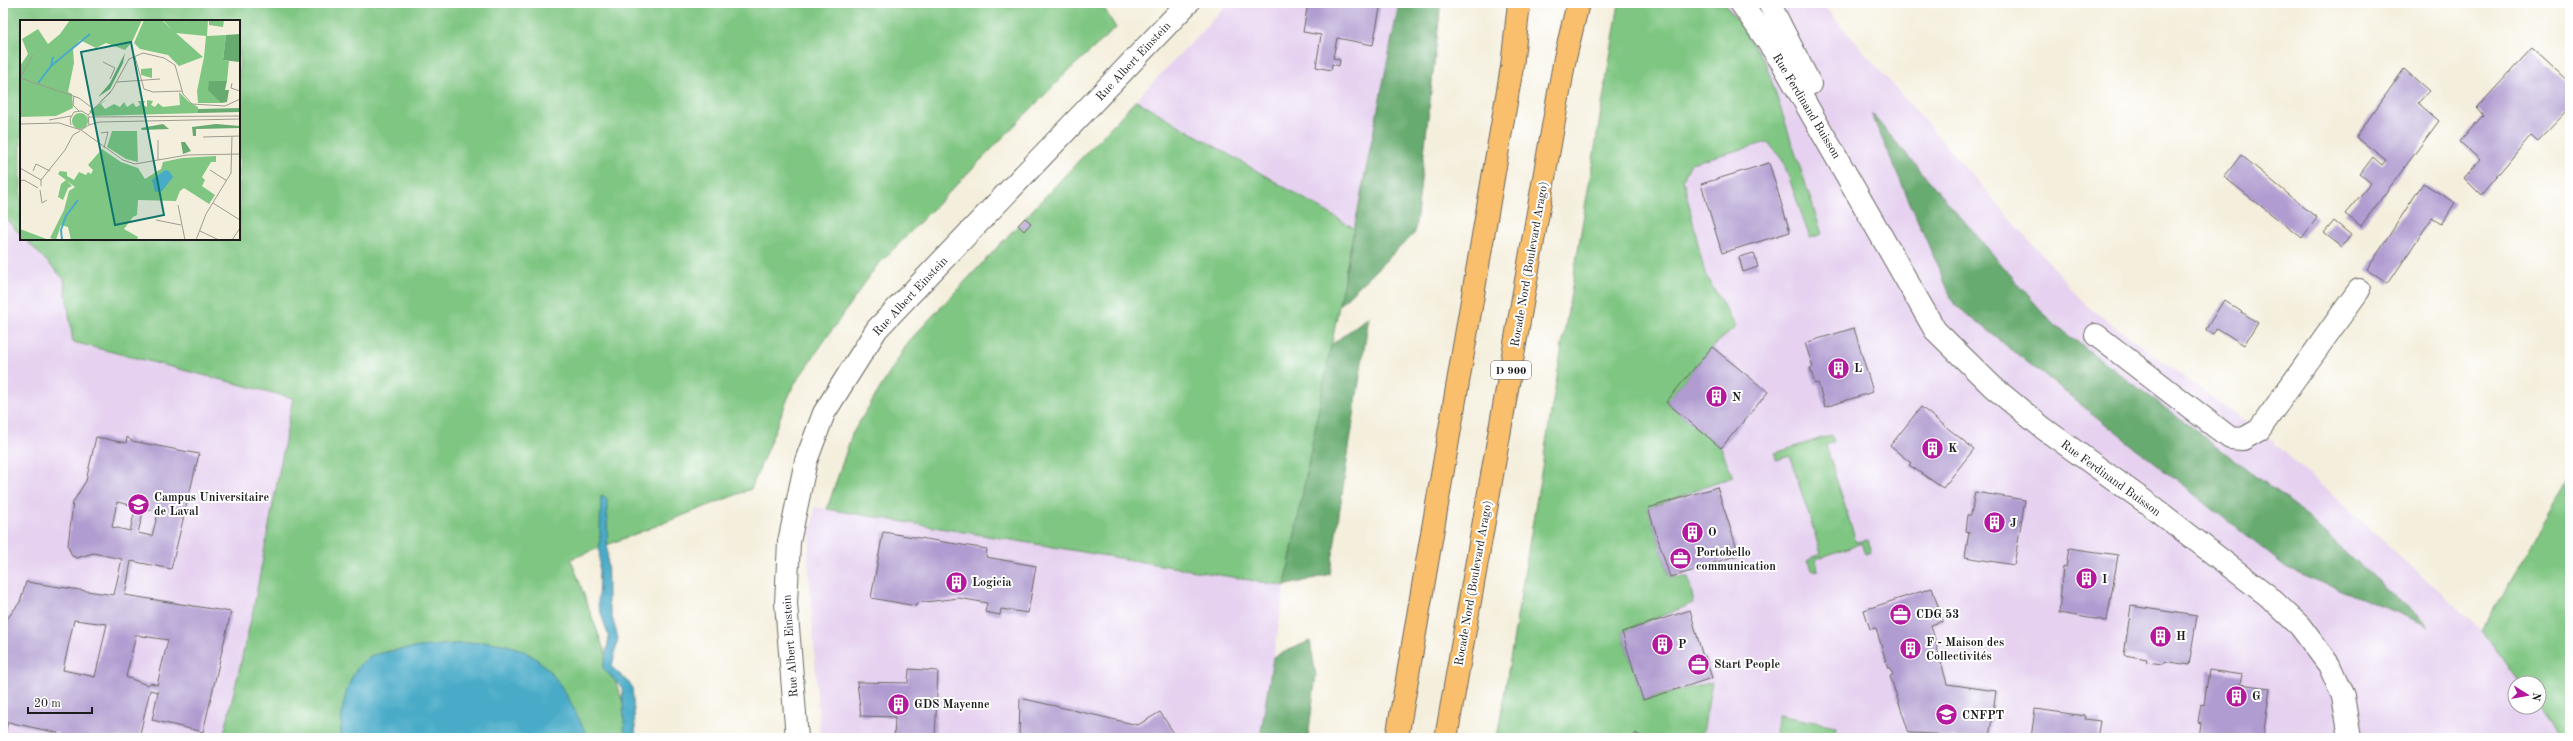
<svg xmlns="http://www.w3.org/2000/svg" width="2573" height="741" font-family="'Old Standard TT',serif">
  <rect width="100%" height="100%" fill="#fff"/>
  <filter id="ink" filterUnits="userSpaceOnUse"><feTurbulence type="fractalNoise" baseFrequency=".025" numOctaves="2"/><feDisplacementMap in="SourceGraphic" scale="8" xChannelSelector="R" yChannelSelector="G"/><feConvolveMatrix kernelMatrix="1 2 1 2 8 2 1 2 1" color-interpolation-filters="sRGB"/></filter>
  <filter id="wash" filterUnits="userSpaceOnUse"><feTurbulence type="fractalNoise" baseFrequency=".012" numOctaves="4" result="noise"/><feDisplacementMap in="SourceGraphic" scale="16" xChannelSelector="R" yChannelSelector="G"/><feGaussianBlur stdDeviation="0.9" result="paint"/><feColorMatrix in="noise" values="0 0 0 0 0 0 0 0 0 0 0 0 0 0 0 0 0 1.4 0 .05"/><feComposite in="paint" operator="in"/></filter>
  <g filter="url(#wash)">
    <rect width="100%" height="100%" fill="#f4efdd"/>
    <g fill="#e6d2f0">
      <polygon points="1229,3 1399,3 1354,228 1136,100"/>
      <polygon points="1619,3 1821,3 2087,306 2272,441 2482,630 2520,683 2515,683 2515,707 2538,707 2560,738 1497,738"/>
      <polygon points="3,216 21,235 21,239 25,239 64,279 73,342 293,398 253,611 223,738 3,738"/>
      <polygon points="815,507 1285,586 1260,738 820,738 808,555"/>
    </g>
    <g fill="#7fc682" stroke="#4e714f">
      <polygon points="3,3 1101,3 1116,28 1067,72 876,267 793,386 751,489 571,559 636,738 223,738 253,611 293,398 73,342 64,279 25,239 239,239 239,21 21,21 21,235 3,216"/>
      <polygon points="1619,3 1725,3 1766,64 1822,234 1810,238 1783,161 1768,142 1691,163 1683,179 1705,274 1736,327 1712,347 1666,402 1721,448 1733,477 1648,508 1670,577 1688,577 1694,603 1622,632 1643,700 1712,682 1702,738 1644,738 1636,733 1633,738 1497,738"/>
      <polygon points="1136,100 1354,228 1285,586 827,509 852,434 909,341"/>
      <polygon points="1832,435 1834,442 1826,445 1856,542 1868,540 1872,552 1866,554 1862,543 1816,559 1818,570 1813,571 1807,561 1821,553 1790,456 1776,460 1775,453"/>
      <polygon points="2570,480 2570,738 2560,738 2538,707 2539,683 2520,683 2482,630"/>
      <polygon points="1778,715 1836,726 1834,738 1774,738"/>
    </g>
    <g fill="#67ab70" stroke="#426446">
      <polygon points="1399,3 1441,3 1415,233 1339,305"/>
      <polygon points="1871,113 2052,323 2288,500 2429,626 2287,568 1954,304"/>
      <polygon points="1369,316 1330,574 1285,586 1331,345"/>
      <polygon points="1310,641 1316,675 1308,738 1260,738 1273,657"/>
    </g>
    <g fill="#48abc8" stroke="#326472">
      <polygon points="601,496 607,499 608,603 618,638 612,667 632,686 636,738 625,738 622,688 603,668 609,638 598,604"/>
      <path d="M486,642C547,645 565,690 588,738H341C340,714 346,671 369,657C385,648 464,643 486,642Z"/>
    </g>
    <g id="blocks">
      <g fill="#b09cd0" fill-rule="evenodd">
        <polygon points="1308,3 1381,3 1373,45 1337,38 1333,58 1340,60 1339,66 1332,64 1331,70 1316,67 1321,35 1303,32"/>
        <polygon points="2532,48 2570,83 2570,108 2538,141 2531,135 2481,195 2464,178 2480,160 2460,142 2483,115 2477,108"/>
        <polygon points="2404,69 2429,91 2418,103 2439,121 2361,226 2345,214 2371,183 2360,174 2373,157 2382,165 2386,160 2356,137"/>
        <polygon points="2241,155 2317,218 2302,238 2224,177"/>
        <polygon points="1769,163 1790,232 1722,253 1701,184"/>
        <polygon points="2423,183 2455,203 2441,224 2432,218 2388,284 2367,270"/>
        <polygon points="1025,218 1031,223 1024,231 1018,225"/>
        <polygon points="2334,221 2351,235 2342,247 2324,233"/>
        <polygon points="1754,253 1758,267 1743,272 1739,257"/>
        <polygon points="2224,300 2258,323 2244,345 2217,328 2213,334 2207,331 2206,329"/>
        <polygon points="1854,328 1873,392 1825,407 1818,383 1815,384 1810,368 1813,367 1805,343"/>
        <polygon points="1712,347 1768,392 1721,448 1666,402"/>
        <polygon points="1921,407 1974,449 1943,488 1909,465 1911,463 1890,446"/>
        <path d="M96,437L126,443L127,437L132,441L199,454L171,569L131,561L125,595L231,612L203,732L152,720L158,692L150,690L139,738H57L58,733L8,722L3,738V624L20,602L26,582L114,595L122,559L93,553L77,558L72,556L68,546L73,502L86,481ZM117,502L136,506L130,531L112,527ZM144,508L158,512L152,536L138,533ZM74,620L107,624L95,677L63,670ZM136,635L168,640L157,685L151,683L147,685L126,677Z"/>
        <polygon points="1717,487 1739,555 1713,563 1714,565 1670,577 1648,508"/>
        <polygon points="1975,492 2025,500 2014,565 1965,557 1969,532 1966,531 1968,515 1971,515"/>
        <polygon points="883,532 987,549 986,557 1036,566 1028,613 1001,609 1000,615 985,612 987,603 959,598 917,603 916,606 871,598"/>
        <polygon points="2069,548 2118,555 2107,621 2059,613 2063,566 2066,567"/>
        <polygon points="1932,588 1943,621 1931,625 1947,684 1996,691 1989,738 1946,738 1938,737 1938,734 1909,733 1890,676 1893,675 1890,668 1888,668 1876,628 1870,629 1864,610"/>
        <polygon points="2131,606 2197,616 2189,665 2164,661 2163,664 2146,662 2147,659 2124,655"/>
        <polygon points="1690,610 1703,657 1705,656 1712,678 1643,700 1622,632"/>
        <polygon points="909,669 938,671 935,738 894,738 895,717 861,716 857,682 908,683"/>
        <polygon points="2209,670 2242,675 2240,684 2270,688 2263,738 2199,738 2201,723 2198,722 2201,704 2204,705"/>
        <polygon points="1020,698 1138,725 1160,712 1177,738 1019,738"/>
        <polygon points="2035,709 2086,716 2085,719 2100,721 2097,738 2031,738"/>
        <polygon points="1636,733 1644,738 1633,738"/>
      </g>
    </g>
  </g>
  <g filter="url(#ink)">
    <use href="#blocks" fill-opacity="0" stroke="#686660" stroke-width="1"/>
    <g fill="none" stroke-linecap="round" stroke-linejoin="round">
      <defs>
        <g id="street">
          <polyline points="1741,3 1783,64 1935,330 1993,387 2043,428 2154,508 2267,595 2300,626 2329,665 2343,696 2350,738"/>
          <polyline points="1769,3 1810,84"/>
          <polyline points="2096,335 2230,438 2243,439 2259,430 2359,290"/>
          <polyline points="797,738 786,603 789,542 806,461 824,413 877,329 1188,3"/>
        </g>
        <g id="primary">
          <polyline points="1397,738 1512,67 1519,3"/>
          <polyline points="1446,738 1565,58 1578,3"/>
        </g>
      </defs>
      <use href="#street" stroke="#686660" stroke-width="24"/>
      <use href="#primary" stroke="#686660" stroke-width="24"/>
      <use href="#street" stroke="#fff" stroke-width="22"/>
      <use href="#primary" stroke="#f9bf6d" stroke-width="22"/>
    </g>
  </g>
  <defs>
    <symbol id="building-disc" viewBox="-11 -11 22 22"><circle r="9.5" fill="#b5179e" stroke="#fff"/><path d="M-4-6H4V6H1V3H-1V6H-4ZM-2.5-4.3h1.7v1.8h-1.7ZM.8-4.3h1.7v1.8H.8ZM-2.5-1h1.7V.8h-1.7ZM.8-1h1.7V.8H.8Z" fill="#fff"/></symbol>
    <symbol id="university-disc" viewBox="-11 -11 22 22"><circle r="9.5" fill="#b5179e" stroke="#fff"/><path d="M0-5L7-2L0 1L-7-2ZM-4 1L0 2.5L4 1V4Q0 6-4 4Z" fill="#fff"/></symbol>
    <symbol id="office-disc" viewBox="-11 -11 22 22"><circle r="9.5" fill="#b5179e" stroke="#fff"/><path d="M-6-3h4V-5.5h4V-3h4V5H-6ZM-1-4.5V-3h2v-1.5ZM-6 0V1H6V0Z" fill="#fff"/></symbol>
  </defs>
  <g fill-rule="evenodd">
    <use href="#building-disc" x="1826" y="356" width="25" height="25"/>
    <use href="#building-disc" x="1704" y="384" width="25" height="25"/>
    <use href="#building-disc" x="1920" y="436" width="25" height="25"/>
    <use href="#university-disc" x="126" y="492" width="25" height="25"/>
    <use href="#building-disc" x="1982" y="510" width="25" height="25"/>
    <use href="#building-disc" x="1680" y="520" width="25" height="25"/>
    <use href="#office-disc" x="1668" y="546" width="25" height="25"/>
    <use href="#building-disc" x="2074" y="566" width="25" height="25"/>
    <use href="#building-disc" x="944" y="570" width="25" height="25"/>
    <use href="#office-disc" x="1888" y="602" width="25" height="25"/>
    <use href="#building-disc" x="2148" y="624" width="25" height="25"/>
    <use href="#building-disc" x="1650" y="632" width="25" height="25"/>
    <use href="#building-disc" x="1898" y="636" width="25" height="25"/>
    <use href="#office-disc" x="1686" y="652" width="25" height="25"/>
    <use href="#building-disc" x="2224" y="684" width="25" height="25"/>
    <use href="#building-disc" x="886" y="692" width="25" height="25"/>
    <use href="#university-disc" x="1934" y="702" width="25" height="25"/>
  </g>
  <g text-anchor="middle" stroke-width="4" stroke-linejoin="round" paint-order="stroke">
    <rect fill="#fff" stroke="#606060" stroke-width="1" x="1491" y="361" width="40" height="18" rx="3"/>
    <g font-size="11" font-weight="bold" fill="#1c1c1c">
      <text x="1511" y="374">D 900</text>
    </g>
    <g font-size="12" fill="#1c1c1c" stroke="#fff">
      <text transform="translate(1133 61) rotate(-47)" y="4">Rue Albert Einstein</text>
      <text transform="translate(1807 106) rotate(59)" y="4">Rue Ferdinand Buisson</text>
      <text transform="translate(1529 264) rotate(-80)" y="4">Rocade Nord (Boulevard Arago)</text>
      <text transform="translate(910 296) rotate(-47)" y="4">Rue Albert Einstein</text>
      <text transform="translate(2111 478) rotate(36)" y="4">Rue Ferdinand Buisson</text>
      <text transform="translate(1473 583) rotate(-80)" y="4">Rocade Nord (Boulevard Arago)</text>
      <text transform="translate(790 646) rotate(-94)" y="4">Rue Albert Einstein</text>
    </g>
    <g font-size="12" font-weight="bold" fill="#1c1c1c" stroke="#fff" text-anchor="start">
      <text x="1854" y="372">L</text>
      <text x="1732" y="401">N</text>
      <text x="1948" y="452">K</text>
      <text x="154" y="501">Campus Universitaire<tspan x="154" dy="14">de Laval</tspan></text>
      <text x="2010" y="527">J</text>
      <text x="1708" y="536">O</text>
      <text x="1696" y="556">Portobello<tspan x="1696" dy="14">communication</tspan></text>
      <text x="2102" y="583">I</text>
      <text x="972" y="586">Logicia</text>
      <text x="1916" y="618">CDG 53</text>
      <text x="2176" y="640">H</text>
      <text x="1926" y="646">F - Maison des<tspan x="1926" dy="14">Collectivités</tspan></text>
      <text x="1678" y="648">P</text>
      <text x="1714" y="668">Start People</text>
      <text x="2252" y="700">G</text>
      <text x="914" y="708">GDS Mayenne</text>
      <text x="1962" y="719">CNFPT</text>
    </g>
  </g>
  <g transform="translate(20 20)">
    <rect width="220" height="220" fill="#f4efdd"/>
    <path d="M50,0H122L112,22L105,30L86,23L76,28L60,20L53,29L54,43L48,72L52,74L53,88L36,96L0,97V46L8,34L2,19L18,9L28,24L40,14ZM124,0H142L152,10L143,0H188L187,16L206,15L203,40L209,41L207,61H189L192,73L201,83H178L177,71L184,37L186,16L156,13L183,37L159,46L148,35L120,29L114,23ZM189,0H204L203,7L189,5ZM132,48V58L121,55V49ZM159,72L169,82L178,87V93L73,96L69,91L87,79L81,84L85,89L94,84L100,87L104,82L107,87L113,83L116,87L120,85L118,81H125L123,85L127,87V80L133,81L131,85L135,87L138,83L143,87L160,85ZM52 101a8 8 0 1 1 16 0a8 8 0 1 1-16 0ZM92,111H117L118,142L106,139L87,127ZM82,129L101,142L118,148L125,159L141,149L143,142L162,138L196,136V142H191L182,157L185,160L182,166L195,175L189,184L164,168L160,171L156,181L118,180L117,195L113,197L104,209L118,217L117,220H51L48,207L41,205L36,220L30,218L44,190L49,171L55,167L38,154L40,151L47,152V156L54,160L59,152L66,155L68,152L71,154L73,150L68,145ZM46,160L52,166L48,168L43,180L38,177L41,164ZM0,210V209L29,220H0Z" fill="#7fc682"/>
    <path d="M220,14L219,42L203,40L206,15ZM105,33L103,43L90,69L78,77L90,63ZM189,61H207L205,70H209L207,82L201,83L188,70ZM220,88V92L178,93V89ZM143,104L149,109L122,110L121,108ZM196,104L220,106V108L176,109V116H173L172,107ZM161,122H165L171,131L163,134Z" fill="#67ab70"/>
    <path d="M145,150L149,151L153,157L142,171L135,172L132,160Z" fill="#48abc8"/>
    <path fill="none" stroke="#48abc8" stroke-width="2" d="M31,46L70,14M18,63L31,46L33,37M42,220L41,210L46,196L58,180"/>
    <path fill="none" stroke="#9e9b90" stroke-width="1" d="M115,37L124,69L133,72L162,71M83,42L95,48L90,59M0,58L59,78L71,87M0,58L13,35M97,62L140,59M212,63L211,68L220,71M54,76L53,85L59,91M80,82L91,72M68,95L92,70L109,39L123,33L144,38L155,45L163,74L172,84L205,86L220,79M69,97L220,96M29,100L51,96M0,104L39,103L61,110L69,105L68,95L62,91L54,92L50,99L51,105M69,105L79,102L220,99M61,110L103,140L115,144L167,135L220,134M81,113L88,112L84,128M183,117L220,116M138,120V140M0,148L21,160M190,150L207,161M13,151L16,144L30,151M0,161L4,160L18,168M21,166V160L45,130L53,115L60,111M20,170L22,183L27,180M193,183L220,200M158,185L165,220M136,200L161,205M180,211L199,220M176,220L186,194L211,153L212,116M212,220L220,208"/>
    <path fill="#0f766e" fill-opacity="0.15" stroke="#0f766e" stroke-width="2" d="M111,22L144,195L95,205L61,32Z"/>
    <rect width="220" height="220" fill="none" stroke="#1c1c1c" stroke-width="2"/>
  </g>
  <rect width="2573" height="741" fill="none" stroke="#fff" stroke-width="16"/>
  <g transform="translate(2527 695) rotate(101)"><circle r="19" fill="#ffffff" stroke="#a4a4a4"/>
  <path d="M0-3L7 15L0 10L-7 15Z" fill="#b5179e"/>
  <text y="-6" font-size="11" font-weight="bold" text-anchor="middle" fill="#1c1c1c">N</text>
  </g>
  <path d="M28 707v6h64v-6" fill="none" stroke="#1c1c1c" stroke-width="2"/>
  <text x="34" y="707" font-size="12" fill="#1c1c1c" stroke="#ffffff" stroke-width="3" paint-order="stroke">20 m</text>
</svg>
